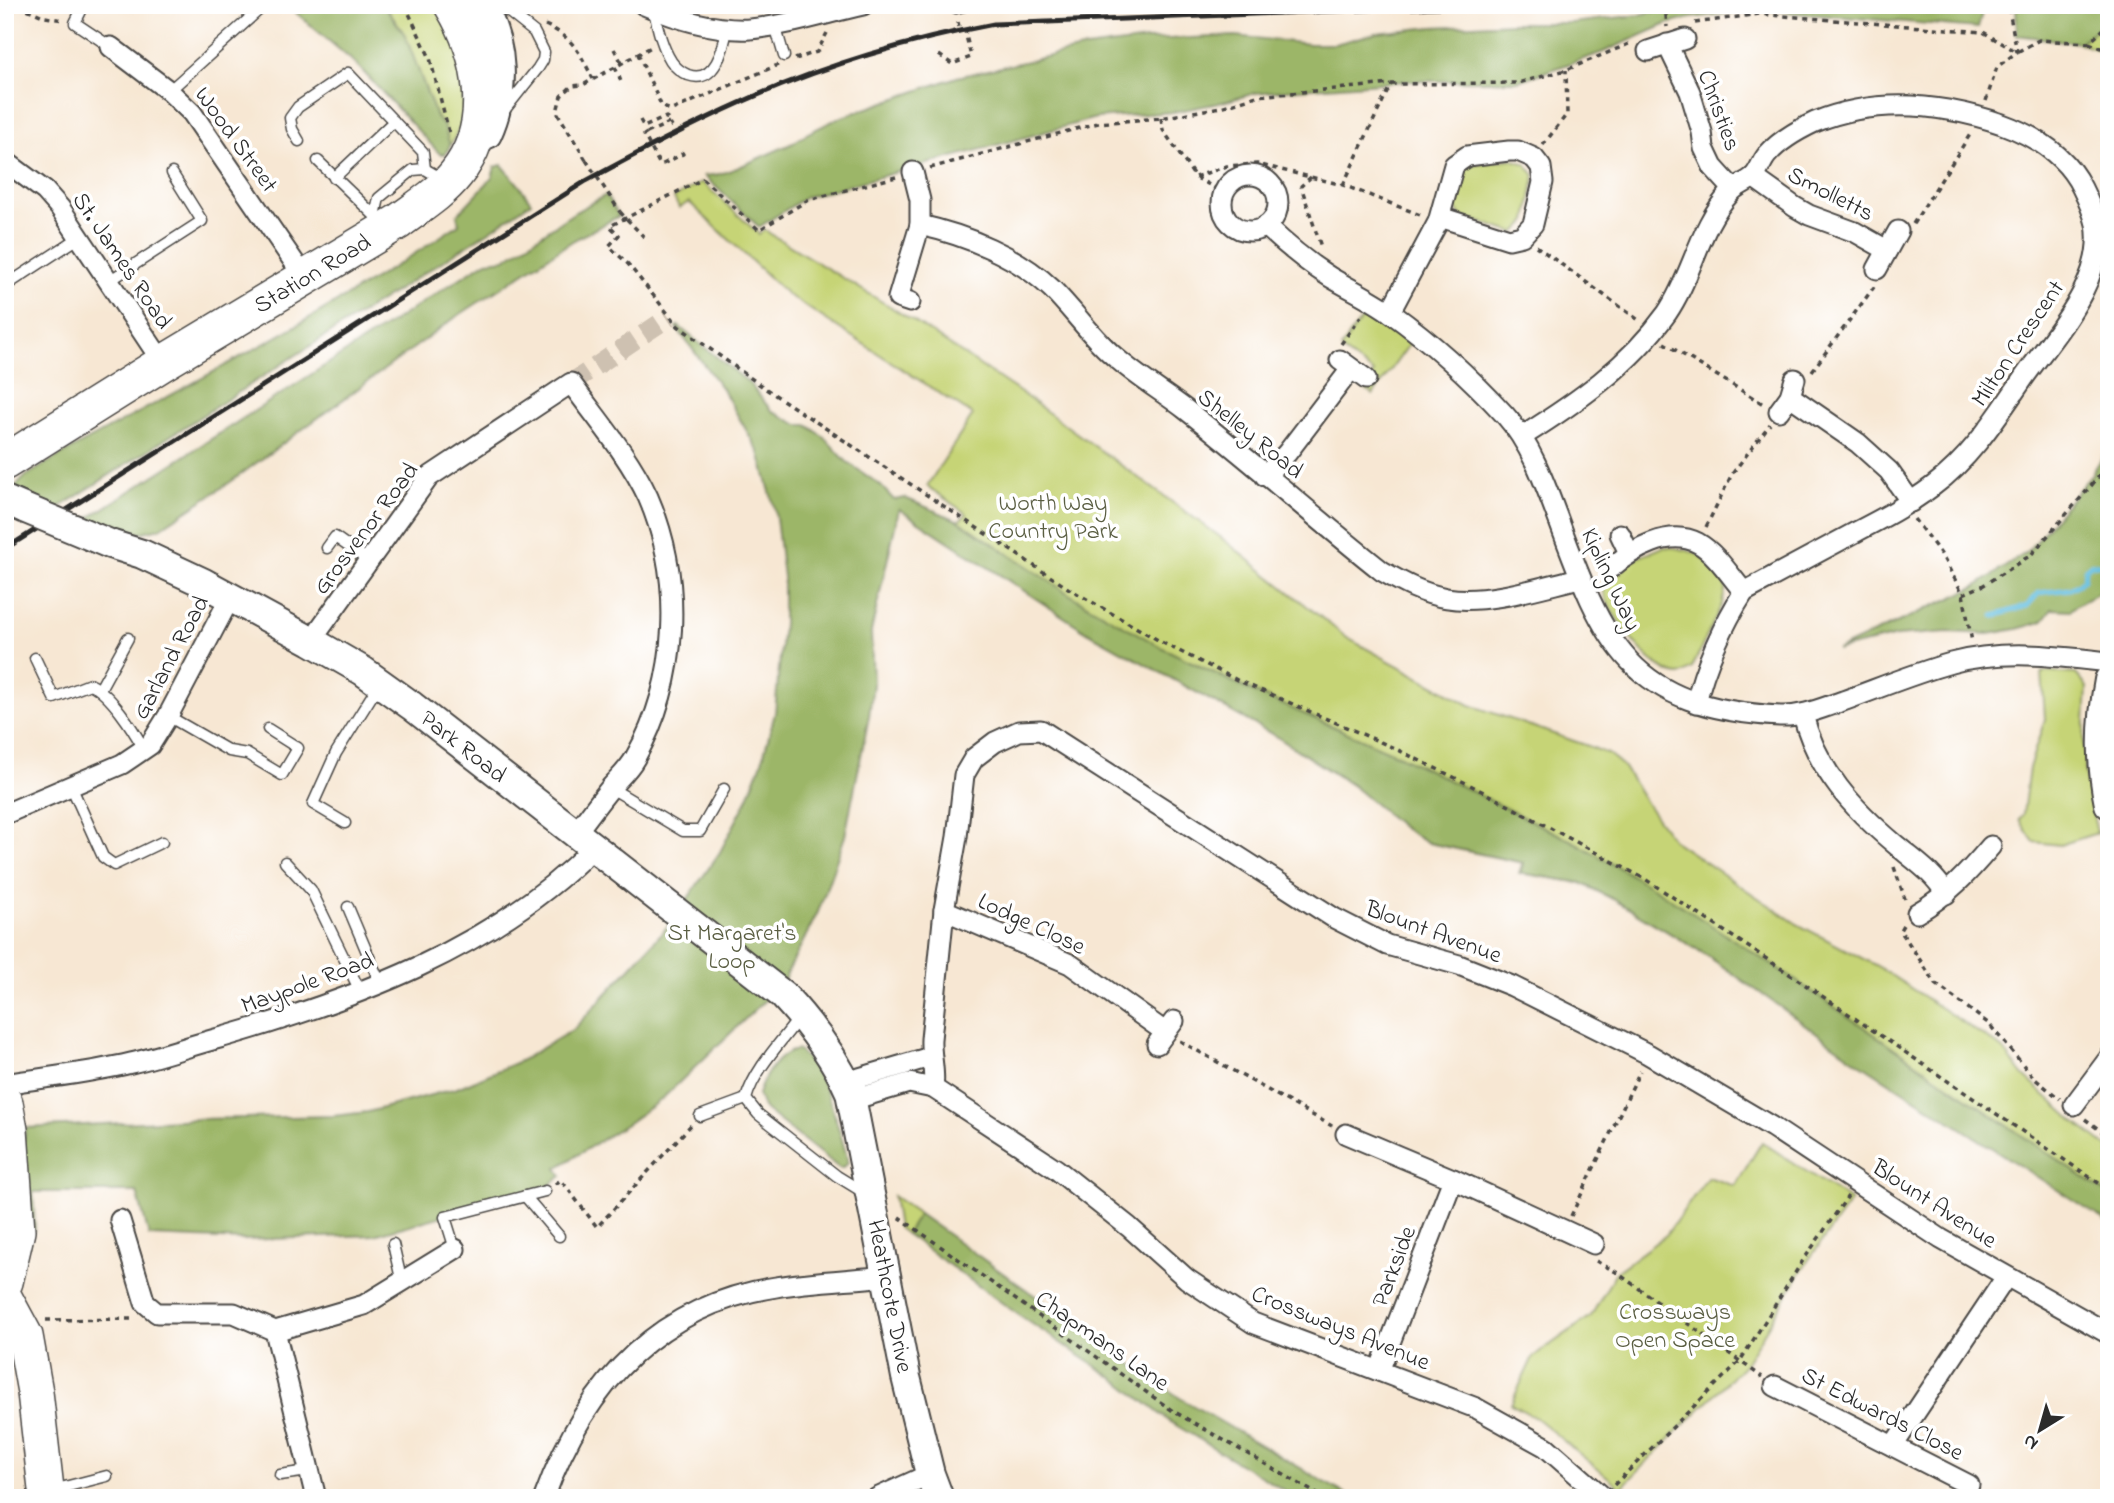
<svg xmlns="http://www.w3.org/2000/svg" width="2114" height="1503" font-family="'Indie Flower',sans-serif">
  <rect width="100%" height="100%" fill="#fff"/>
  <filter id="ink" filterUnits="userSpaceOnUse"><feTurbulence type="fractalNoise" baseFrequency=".0143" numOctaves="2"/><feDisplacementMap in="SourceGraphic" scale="14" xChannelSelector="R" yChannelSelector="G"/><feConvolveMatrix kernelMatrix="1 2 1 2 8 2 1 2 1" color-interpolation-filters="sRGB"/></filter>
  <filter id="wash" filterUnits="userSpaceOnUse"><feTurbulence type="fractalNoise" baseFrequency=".00686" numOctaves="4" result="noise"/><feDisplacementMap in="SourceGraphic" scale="28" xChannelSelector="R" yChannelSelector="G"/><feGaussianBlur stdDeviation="1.57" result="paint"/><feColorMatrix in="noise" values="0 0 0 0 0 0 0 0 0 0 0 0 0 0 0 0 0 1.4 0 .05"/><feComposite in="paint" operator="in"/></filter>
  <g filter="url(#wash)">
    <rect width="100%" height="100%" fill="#f7e7d3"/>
    <g fill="#c6d476" stroke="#788050" stroke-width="2">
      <polygon points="384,5 442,5 458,35 465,117 450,146 444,126 437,119 405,35"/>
      <polygon points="2109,19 2109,54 2079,43"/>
      <polygon points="1511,159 1526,164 1535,175 1527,221 1515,233 1460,216 1453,203 1456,179 1467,165"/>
      <polygon points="702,182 759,234 764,230 915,322 1021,393 1219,536 1347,638 1470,705 1591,747 1610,755 1623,766 1650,809 1674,841 1797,924 1877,966 2002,1048 2024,1076 2075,1122 2109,1148 2109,1223 1704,954 1613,899 1581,883 1519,873 1523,863 1429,843 1403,828 1374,801 1351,785 1274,735 1086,631 899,509 905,498 958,521 967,514 927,486 973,415 788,295 689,202 679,208 674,198"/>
      <polygon points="1366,312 1410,343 1373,395 1363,388 1374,373 1344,352 1341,348"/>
      <path d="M1663,547C1699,549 1706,557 1726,586L1722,604L1692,668L1680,675C1652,674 1609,615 1603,590L1630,561Z"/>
      <polygon points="2042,672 2076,674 2087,687 2084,738 2086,782 2097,833 2060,845 2034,842 2019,820 2023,814 2029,768 2045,719"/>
      <polygon points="1762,1142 1851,1201 1805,1265 1745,1364 1621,1488 1536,1418 1511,1404 1533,1357 1591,1316 1616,1272 1666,1235 1708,1177 1735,1186"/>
      <polygon points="893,1196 919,1214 906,1234 898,1228"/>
    </g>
    <g fill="#9cb667" stroke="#647049" stroke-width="2">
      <polygon points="287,5 384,5 405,35 437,119 444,126 450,146 445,154 440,154 355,63"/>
      <polygon points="1660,5 1984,5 1978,28 1759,10 1691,18 1667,24 1601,53 1518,81 1408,81 1298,89 1256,93 1219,103 1173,112 1096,118 806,197 759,227 704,176 720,174 737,168 793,143 808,133 839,118 957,77 1086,48 1147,40 1235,36 1310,44 1335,44 1376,33 1433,27 1513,23 1572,23 1639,15 1660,10"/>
      <polygon points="2016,5 2109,5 2109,19 2079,43 2017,35"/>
      <path d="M502,165L519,185L531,202L491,230L55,510L11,491L26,476L52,460C189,384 330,313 459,224L457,215L492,178L495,167Z"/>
      <polygon points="606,195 619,216 574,240 456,317 229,483 160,528 131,535 84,521 487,261 505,259 575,212"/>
      <polygon points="678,326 748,382 771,410 798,425 807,425 823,436 846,461 880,485 894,500 905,498 959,521 1075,598 1163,648 1251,691 1394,753 1576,843 1657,890 1783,972 2109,1195 2109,1223 1858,1062 1705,954 1613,899 1582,883 1520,873 1524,863 1429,843 1403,828 1351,784 1274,735 1087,632 899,509 871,632 873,684 869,716 845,836 818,912 774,999 765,1000 663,1098 628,1123 557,1168 562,1176 547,1187 374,1235 245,1240 149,1236 137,1192 33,1192 35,1231 5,1230 26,1128 199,1119 333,1116 368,1112 457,1088 522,1060 574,1029 670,924 720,852 746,802 761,765 775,713 783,623 783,577 775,510 759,452 723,390 676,327"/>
      <path d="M2109,447V586C2096,597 2083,599 2071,610L2052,609L2042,622L2017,629L1989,634L1948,632L1897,636L1837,650L1975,587L2027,552L2091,475Z"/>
      <path d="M797,1050C825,1069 836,1122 846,1153L848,1163L843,1168H839L763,1108L758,1094C764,1076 777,1053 797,1050Z"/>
      <polygon points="919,1214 1180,1398 1352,1498 1296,1498 1287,1492 1169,1421 1118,1381 1023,1318 906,1234"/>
    </g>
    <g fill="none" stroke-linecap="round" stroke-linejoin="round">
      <polyline stroke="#64bfe2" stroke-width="5" points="1994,616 2027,606 2039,593 2070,589 2079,584 2084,579 2085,569 2091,564 2104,565 2109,562"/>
    </g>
  </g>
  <g filter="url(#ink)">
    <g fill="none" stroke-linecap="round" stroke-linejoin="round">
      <polyline stroke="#cec1b1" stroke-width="19" stroke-dasharray="19 10" stroke-linecap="butt" points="571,383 669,317"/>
      <defs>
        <g id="lane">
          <polyline points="84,5 75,23 111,47"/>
          <polyline points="500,5 534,32 544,52 543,60 538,68 503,112"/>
          <polyline points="956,8 968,5"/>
          <path d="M654,9C657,27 661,45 671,61C675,67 681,72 688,75C715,85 724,48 727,28"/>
          <polyline points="775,25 784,56"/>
          <polyline points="169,91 260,9"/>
          <polyline points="299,141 292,129 290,118 298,107 348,73 423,152 425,169"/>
          <polyline points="318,161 375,216"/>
          <polyline points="334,178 394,121"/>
          <polyline points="376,226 375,216 379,198 413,170 425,169 444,180"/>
          <polyline points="109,281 202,221 172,173"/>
          <polyline points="5,286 80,237"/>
          <polyline points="327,548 335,537 369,561"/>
          <path d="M35,658L54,698L90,684C111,694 133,729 144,749"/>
          <polyline points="100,689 128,638"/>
          <polyline points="168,716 229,751 247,754 282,775 298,748 268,729"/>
          <polyline points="71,786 103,857 114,865 162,842"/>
          <polyline points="611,788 683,831 700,831 724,789"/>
          <polyline points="345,823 313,804 336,753 378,686"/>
          <polyline points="285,862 311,890 360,991"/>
          <polyline points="348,907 380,983"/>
          <path d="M799,1018C781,1042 754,1070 746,1099L758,1114L837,1176L863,1192"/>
          <polyline points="700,1116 746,1099"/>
          <polyline points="525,1196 559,1236"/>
          <polyline points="393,1244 402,1283"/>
          <polyline points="455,1249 445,1217 545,1191"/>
          <polyline points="280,1475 308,1471"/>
          <polyline points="53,1490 107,1476"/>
        </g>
        <g id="street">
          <path d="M644,5C677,19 715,31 750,29C788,26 826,13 863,5"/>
          <polyline points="1667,44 1690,92 1702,132 1704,148 1713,167 1733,189"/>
          <polyline points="111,47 169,91 192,113 305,278"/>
          <polyline points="1648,51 1685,39"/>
          <polyline points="5,161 45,191 60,208 163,363"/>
          <circle cx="1250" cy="203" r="28"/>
          <polyline points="1753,177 1795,207 1809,215 1855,232 1887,250"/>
          <path d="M920,225C965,235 1018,256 1052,289C1076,313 1094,341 1121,362C1141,379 1164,393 1185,409C1252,461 1315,518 1382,571C1403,583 1423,594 1447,598C1487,605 1540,587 1580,578"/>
          <path d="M1266,226C1286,245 1306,262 1330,277C1350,289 1372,299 1391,313C1433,343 1470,377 1505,415C1530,443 1544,481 1557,516C1604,644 1629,708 1780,716C1802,717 1822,708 1843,701C1879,688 1915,673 1951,663C2003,649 2057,656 2109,662"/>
          <polyline points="1877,269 1898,231"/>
          <polyline points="910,302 898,298 920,225 920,200 913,172"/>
          <polyline points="1390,312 1438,222 1454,165 1467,156 1509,151 1518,151 1534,158 1541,167 1543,182 1533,224 1522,236 1509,239 1440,217"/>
          <polyline points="1340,360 1366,379"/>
          <polyline points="1790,396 1858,443 1889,471 1911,502"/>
          <polyline points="1779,411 1790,396 1795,379"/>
          <path d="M1523,436C1577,402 1629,366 1667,313C1693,275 1699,226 1731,192C1737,185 1746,183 1753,177C1759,172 1761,162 1767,155C1779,141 1798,130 1815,122C1877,97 1940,103 2002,124C2035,136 2066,155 2082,188C2088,200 2093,211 2096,224C2106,280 2055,334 2025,376C1998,415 1972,457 1933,486C1908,505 1881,519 1854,533C1817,553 1780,573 1744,592C1724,623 1704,667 1696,703"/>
          <polyline points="1265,476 1287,453 1351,369"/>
          <polyline points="1620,534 1629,553"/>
          <path d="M1612,567C1633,549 1669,528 1698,543C1716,553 1731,577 1744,592"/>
          <path d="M311,641L429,477L571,383C597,419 629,456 648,497C684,580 679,680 635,758C629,769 619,778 611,787C599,802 587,818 576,833"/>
          <path d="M1803,715C1817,770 1853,809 1896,845C1914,860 1935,874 1946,894"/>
          <polyline points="5,814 122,764 150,745 168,716 230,598"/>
          <polyline points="944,910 1070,964 1165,1032"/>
          <path d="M1917,913C1948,895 1968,873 1991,846"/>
          <polyline points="1157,1044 1174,1021"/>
          <polyline points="930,1057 859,1078 850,1092 862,1097 909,1083 933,1088 1056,1169 1129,1227 1187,1279 1253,1323 1476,1408 1546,1447 1604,1498"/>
          <path d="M5,1084C47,1077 90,1073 131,1063C162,1056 192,1045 223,1037C355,999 494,948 593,848"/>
          <path d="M933,1088C936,1073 930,1055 931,1039L944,910L957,837L964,775L974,758L995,742L1019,731L1041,730L1334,918L1387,945L1459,965L1512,986L1648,1054L1772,1127L1941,1239L2109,1334"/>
          <polyline points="2074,1105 2109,1058"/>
          <polyline points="1346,1134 1453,1179 1594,1244"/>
          <polyline points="120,1220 145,1303 157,1313 234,1313 275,1331 316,1498"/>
          <polyline points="275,1331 364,1305 455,1249"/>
          <polyline points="1379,1371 1453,1179"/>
          <polyline points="1775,1386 1969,1485"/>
          <polyline points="1893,1446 2006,1277"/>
          <path d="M544,1498C584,1387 655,1306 776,1287C812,1281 850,1280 887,1276"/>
          <polyline points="877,1498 930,1474"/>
        </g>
        <g id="secondary">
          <path d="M481,5C504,44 506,93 487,134"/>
          <polyline points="5,500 26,509"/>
          <path d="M110,544L142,554L204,583L311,641L363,671L412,706L783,995C809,1023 834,1056 850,1092L906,1377L930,1474L939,1498"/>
          <path d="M2109,680C2101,722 2100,762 2109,804"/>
        </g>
        <g id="highway">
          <path d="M5,462L163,363L398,222C418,207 441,193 456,174C496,125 482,54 452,5"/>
          <polyline points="5,1103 10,1130 17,1231 5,1282"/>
          <polyline points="5,1299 25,1336 35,1392 47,1498"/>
        </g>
      </defs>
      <use href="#lane" stroke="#4a4744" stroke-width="13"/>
      <use href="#street" stroke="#4a4744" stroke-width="23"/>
      <use href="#secondary" stroke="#4a4744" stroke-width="32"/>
      <use href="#highway" stroke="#4a4744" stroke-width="38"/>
      <g stroke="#4a4744" stroke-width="3.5" stroke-dasharray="5 5" stroke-linecap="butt">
        <polyline points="18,5 45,17 63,20"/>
        <polyline points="405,5 430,58 449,132"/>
        <polyline points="1665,5 1667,27"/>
        <polyline points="1045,8 1159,5"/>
        <polyline points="1695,23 1759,14 1983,32 2017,52 2039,40 2089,43 2109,24"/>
        <path d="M545,25C573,37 580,53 593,79"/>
        <polyline points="2089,43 2109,51"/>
        <polyline points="614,49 622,63"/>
        <polyline points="638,54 662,107 672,110 778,65"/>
        <polyline points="939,55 952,64 971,57 965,31 959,27 958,22"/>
        <polyline points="795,59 817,52 827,33"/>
        <polyline points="615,67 622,84"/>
        <polyline points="1986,101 1997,67 2017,52 2008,5"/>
        <polyline points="1161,118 1163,130 1195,177 1224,193"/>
        <polyline points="640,120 644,127 666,117 672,127"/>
        <polyline points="647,133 669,123"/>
        <polyline points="1543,145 1567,114 1566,70"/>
        <polyline points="586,160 557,112 561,96 572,86 583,85 651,47"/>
        <polyline points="663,164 683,154 680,150"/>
        <polyline points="930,168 1098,123 1161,118 1221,107 1257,96 1391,84 1518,83 1566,70 1631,43"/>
        <polyline points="896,177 808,200 759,230 703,179 610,226 619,235 609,246 628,264 678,326 766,389 1071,590 1165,644 1237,680 1392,747 1474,787 1645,879 1785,971 2109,1190"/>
        <polyline points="1195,177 1227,166 1257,164 1343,185 1423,216"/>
        <polyline points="1311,177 1301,186 1321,247"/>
        <polyline points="1343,185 1391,84"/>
        <polyline points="620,212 644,237"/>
        <polyline points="1913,224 1971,133"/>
        <polyline points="1536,246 1640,321"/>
        <polyline points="1664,343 1765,405"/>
        <polyline points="1341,344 1361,316"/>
        <polyline points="1812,371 1874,287"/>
        <polyline points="1914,519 1941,554 1963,594 1972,642"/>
        <polyline points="1706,527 1732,474 1770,424"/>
        <polyline points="1963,594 1982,586 2031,555 2097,479 2109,460"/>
        <polyline points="1894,867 1905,899"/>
        <polyline points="1903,925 1900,930 1936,984 1989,1024 2035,1079 2060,1099"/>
        <polyline points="1180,1041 1332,1126"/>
        <polyline points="2085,1119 2109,1137"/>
        <polyline points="555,1184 561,1180 597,1227 691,1125"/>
        <polyline points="1571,1216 1640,1071"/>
        <polyline points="899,1217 1173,1411 1324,1498"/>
        <polyline points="1596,1261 1616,1272 1762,1377"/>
        <polyline points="46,1320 136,1319"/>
        <polyline points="1614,1485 1740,1361 1802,1262 1848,1196"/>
      </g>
      <use href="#lane" stroke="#fff" stroke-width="10"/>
      <use href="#street" stroke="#fff" stroke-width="19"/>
      <use href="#secondary" stroke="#fff" stroke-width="28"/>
      <use href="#highway" stroke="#fff" stroke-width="35"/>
      <path stroke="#2b2b2b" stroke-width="5" d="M5,549L586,181C638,153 690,125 744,101C823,66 909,40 994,24L1493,5"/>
      <defs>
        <polyline id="secondary-bridge" points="26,509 110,544"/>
      </defs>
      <use href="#secondary-bridge" stroke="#4a4744" stroke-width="32" stroke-linecap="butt"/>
      <g stroke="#4a4744" stroke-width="3.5" stroke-dasharray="5 5" stroke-linecap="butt">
        <polyline points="647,133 644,135 660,165 663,164"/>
        <polyline points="586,160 620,212"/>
      </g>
      <use href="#secondary-bridge" stroke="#fff" stroke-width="28"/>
    </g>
  </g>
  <g text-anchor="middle" stroke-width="7" stroke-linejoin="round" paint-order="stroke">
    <g font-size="24" fill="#2b2b2b" stroke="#fff">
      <text transform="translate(1720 110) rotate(70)" y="8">Christies</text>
      <text transform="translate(237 139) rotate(54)" y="8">Wood Street</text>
      <text transform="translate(1831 193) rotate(27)" y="8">Smolletts</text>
      <text transform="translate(123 260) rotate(56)" y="8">St. James Road</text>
      <text transform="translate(312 273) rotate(-31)" y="8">Station Road</text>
      <text transform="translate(2017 343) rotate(-56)" y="8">Milton Crescent</text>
      <text transform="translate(1251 433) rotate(39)" y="8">Shelley Road</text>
      <text transform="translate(365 528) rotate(-53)" y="8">Grosvenor Road</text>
      <text transform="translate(1612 579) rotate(65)" y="8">Kipling Way</text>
      <text transform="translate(170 657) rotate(-62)" y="8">Garland Road</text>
      <text transform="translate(464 746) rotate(38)" y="8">Park Road</text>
      <text transform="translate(1032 923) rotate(25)" y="8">Lodge Close</text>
      <text transform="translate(1434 931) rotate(20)" y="8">Blount Avenue</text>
      <text transform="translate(307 982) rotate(-20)" y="8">Maypole Road</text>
      <text transform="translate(1935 1203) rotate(33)" y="8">Blount Avenue</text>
      <text transform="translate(1393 1266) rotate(-69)" y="8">Parkside</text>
      <text transform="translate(891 1296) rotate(79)" y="8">Heathcote Drive</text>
      <text transform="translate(1341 1327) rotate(22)" y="8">Crossways Avenue</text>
      <text transform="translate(1103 1340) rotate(35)" y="8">Chapmans Lane</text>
      <text transform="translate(1883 1413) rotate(27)" y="8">St Edwards Close</text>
    </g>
    <g font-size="24" fill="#5a5e42" stroke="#fff">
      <text x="1053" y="510">Worth Way<tspan x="1053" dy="28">Country Park</tspan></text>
      <text x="732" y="940">St Margaret's<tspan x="732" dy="28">Loop</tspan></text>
      <text x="1675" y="1319">Crossways<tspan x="1675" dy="28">Open Space</tspan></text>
    </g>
  </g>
  <rect width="2114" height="1503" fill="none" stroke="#fff" stroke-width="28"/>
  <g transform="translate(2040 1430) rotate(217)" stroke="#ffffff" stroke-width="5" paint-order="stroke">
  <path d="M0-5L12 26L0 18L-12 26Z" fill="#2b2b2b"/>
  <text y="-10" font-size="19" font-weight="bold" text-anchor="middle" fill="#2b2b2b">N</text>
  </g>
</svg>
